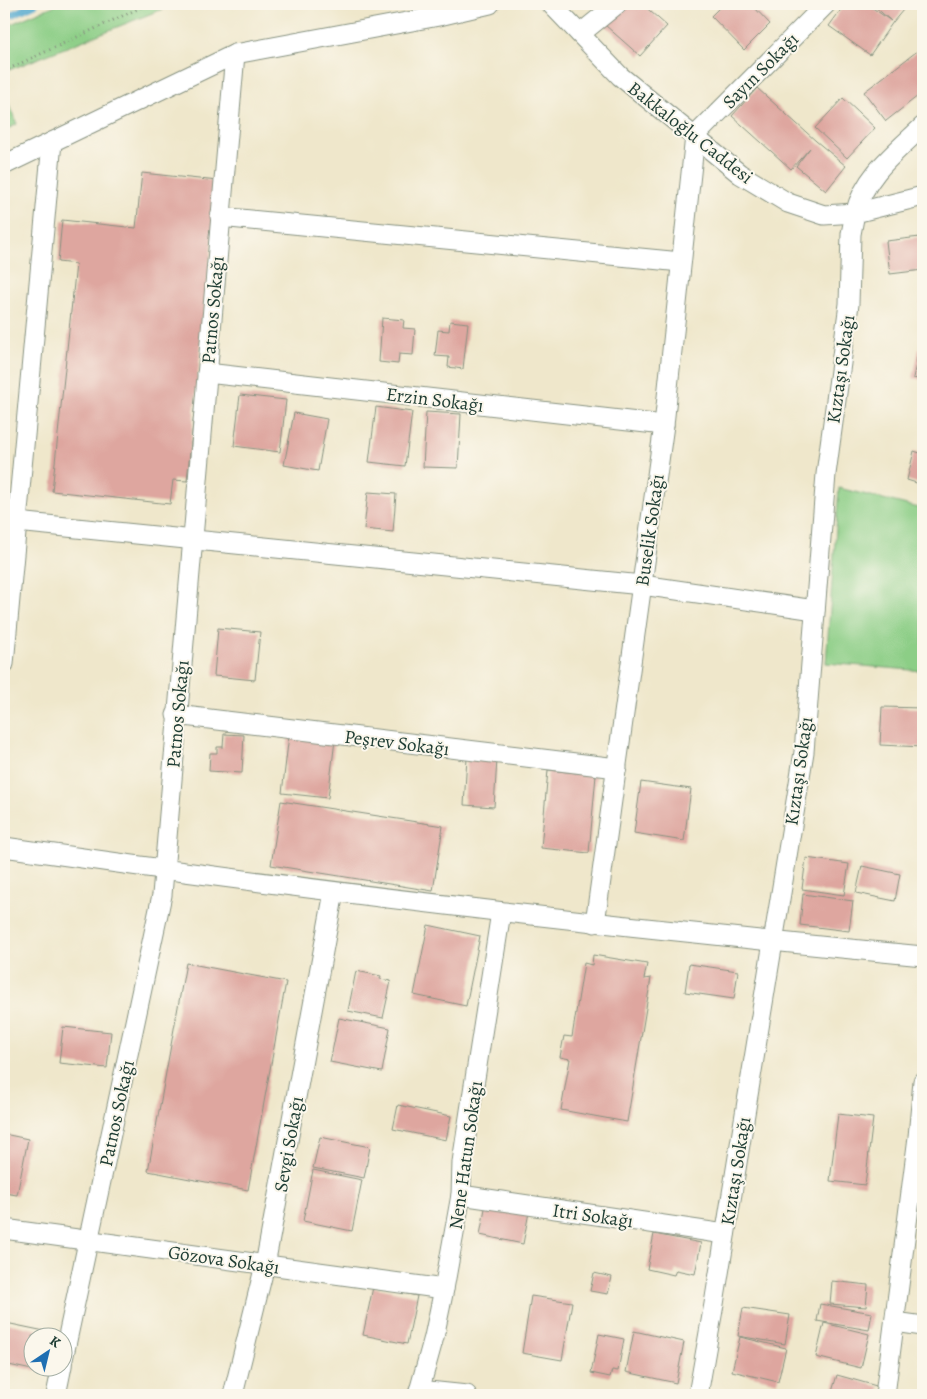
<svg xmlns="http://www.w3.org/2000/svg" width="927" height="1399" font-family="Alegreya,serif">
  <rect width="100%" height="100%" fill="#fbf7ec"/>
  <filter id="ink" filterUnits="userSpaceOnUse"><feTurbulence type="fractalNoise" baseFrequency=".02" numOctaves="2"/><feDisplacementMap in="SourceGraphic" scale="10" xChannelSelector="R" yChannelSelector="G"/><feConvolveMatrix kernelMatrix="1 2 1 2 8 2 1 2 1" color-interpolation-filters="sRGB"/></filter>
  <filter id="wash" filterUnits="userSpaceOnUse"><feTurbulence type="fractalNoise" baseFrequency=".0096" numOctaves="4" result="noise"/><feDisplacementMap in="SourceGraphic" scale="20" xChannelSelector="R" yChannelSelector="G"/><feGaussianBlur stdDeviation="1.12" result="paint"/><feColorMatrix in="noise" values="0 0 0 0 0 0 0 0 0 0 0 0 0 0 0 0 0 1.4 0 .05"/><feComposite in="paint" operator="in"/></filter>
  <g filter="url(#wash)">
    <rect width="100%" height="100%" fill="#efe7cb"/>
    <g fill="#8cce86" stroke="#56865d">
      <polygon points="58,4 175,4 4,72 4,27"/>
      <polygon points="4,92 17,124 4,131"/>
      <polygon points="839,488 923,509 923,671 826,663"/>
    </g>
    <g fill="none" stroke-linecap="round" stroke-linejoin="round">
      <polyline stroke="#51a8ce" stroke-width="7" points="4,18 35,4"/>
    </g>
    <g id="blocks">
      <g fill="#dea69f">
        <polygon points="624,4 642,4 667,26 640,56 605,25"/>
        <polygon points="723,4 751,4 770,24 744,50 711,16"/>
        <polygon points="845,4 867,4 891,21 872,4 908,4 893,22 870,55 829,26"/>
        <polygon points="920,49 923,52 923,92 886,121 864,92"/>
        <polygon points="757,88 816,141 846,166 826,191 796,166 810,148 791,169 732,116"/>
        <polygon points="843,98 875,128 847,158 815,128"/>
        <polygon points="142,173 218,181 187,481 173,480 170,504 52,491 76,264 58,262 62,220 136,228"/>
        <polygon points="920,237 923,270 890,274 886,241"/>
        <polygon points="922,291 923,291 923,305 920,305"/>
        <polygon points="382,318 404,320 403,328 415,329 413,355 399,354 398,364 379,362"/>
        <polygon points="450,321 468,323 463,369 448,367 449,357 435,356 438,330 449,331"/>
        <polygon points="919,349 923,350 923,380 913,378"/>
        <polygon points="240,395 286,400 280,452 234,446"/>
        <polygon points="376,407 412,412 405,466 369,462"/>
        <polygon points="426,412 461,414 458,468 423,467"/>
        <polygon points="294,413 327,419 318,471 284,465"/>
        <polygon points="914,451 923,454 923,485 907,480"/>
        <polygon points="368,492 396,494 393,532 364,529"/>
        <polygon points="218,628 260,632 255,680 214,676"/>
        <polygon points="882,707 923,708 923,747 880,745"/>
        <polygon points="224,734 244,735 242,773 209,771 210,753 217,753 217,747 223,747"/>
        <polygon points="289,735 335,740 328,798 282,793"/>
        <polygon points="467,758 497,759 494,807 464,805"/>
        <polygon points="548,770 596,775 589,853 541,848"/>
        <polygon points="641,782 691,789 684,841 634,833"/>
        <polygon points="281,801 443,826 433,891 271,865"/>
        <polygon points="806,858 849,864 844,895 802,889"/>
        <polygon points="862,866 900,874 895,901 856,893"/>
        <polygon points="803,894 853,901 849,931 800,925"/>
        <polygon points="428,925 480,936 466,1006 414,995"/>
        <polygon points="593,955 647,964 644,979 651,978 627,1122 561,1110 570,1059 560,1057 564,1036 572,1037 584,963 592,965"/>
        <polygon points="186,963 286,982 248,1190 148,1171"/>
        <polygon points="689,964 738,971 734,999 685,992"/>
        <polygon points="356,971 381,976 380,979 391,981 383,1018 348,1011"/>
        <polygon points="339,1018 390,1028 382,1072 330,1062"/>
        <polygon points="63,1027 111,1032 107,1068 59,1063"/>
        <polygon points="398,1105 451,1116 446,1140 393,1129"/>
        <polygon points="838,1114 873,1118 865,1185 830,1181"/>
        <polygon points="4,1134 28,1139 17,1195 4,1193"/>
        <polygon points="320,1137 370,1147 364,1178 313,1168"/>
        <polygon points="313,1170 362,1180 352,1231 303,1221"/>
        <polygon points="486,1203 529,1212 523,1244 480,1235"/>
        <polygon points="654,1234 701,1243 695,1274 676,1270 674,1275 647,1269"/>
        <polygon points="594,1273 612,1277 608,1294 590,1291"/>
        <polygon points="832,1281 868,1285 866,1307 830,1304"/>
        <polygon points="373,1287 417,1296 407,1344 363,1335"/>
        <polygon points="531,1296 572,1302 562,1360 522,1353"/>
        <polygon points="820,1304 872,1313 869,1330 817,1321"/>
        <polygon points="743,1308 790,1315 785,1344 738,1336"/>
        <polygon points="6,1323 54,1333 53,1336 32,1336 32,1366 47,1366 46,1373 4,1364 4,1331"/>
        <polygon points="824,1323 869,1334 861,1368 816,1357"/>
        <polygon points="634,1331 684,1342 676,1383 626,1372"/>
        <polygon points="599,1334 624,1339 618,1371 612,1370 610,1377 591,1373"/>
        <polygon points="740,1337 786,1348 778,1382 732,1371"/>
        <polygon points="837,1375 880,1387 877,1395 831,1395"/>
      </g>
    </g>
  </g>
  <g filter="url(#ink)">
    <use href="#blocks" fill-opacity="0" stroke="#879280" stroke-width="1"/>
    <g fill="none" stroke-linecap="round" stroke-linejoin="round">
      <defs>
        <g id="minor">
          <path d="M551,4L620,76L740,174L788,203L824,215L855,213C866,174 895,153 923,126"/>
          <polyline points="580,34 617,4"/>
          <polyline points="4,165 235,54 439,16 490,4"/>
          <polyline points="220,217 681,262"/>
          <polyline points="207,373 664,425"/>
          <polyline points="5,521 17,522 52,142"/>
          <polyline points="4,664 17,522 642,585 815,610"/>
          <polyline points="176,715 617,768"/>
          <path d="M4,847C309,891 616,927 923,956"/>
          <polyline points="595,923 664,425 695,136 826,4"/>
          <polyline points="461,1195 725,1234"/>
          <polyline points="4,1229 444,1289"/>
          <polyline points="895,1322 923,1326"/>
          <polyline points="62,1364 162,895 235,54"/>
          <polyline points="419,1390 467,1395"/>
          <polyline points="56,1395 62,1366"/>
          <polyline points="233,1395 265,1265 334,892"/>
          <polyline points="418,1395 434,1337 444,1289 461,1195 462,1162 501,912"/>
          <polyline points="698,1395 714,1304 804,752 826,474 849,304 851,234 855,213 923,196"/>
          <polyline points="885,1395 918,1137 923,1081"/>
        </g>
      </defs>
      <use href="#minor" stroke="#879280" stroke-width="21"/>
      <polyline stroke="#879280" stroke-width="3" stroke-dasharray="1 4" stroke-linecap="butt" points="4,71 148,4"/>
      <use href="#minor" stroke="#fff" stroke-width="19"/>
    </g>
  </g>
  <g text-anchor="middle" stroke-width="4" stroke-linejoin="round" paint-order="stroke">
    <g font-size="19" fill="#1f3d34" stroke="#fbf7ec">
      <text transform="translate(760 70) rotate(-45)" y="7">Sayın Sokağı</text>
      <text transform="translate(691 132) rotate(38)" y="7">Bakkaloğlu Caddesi</text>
      <text transform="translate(212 310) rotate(-85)" y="7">Patnos Sokağı</text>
      <text transform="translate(840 369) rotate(-82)" y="7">Kıztaşı Sokağı</text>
      <text transform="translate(435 399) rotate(7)" y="7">Erzin Sokağı</text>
      <text transform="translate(649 530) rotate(-82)" y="7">Buselik Sokağı</text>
      <text transform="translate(177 714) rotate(-85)" y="7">Patnos Sokağı</text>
      <text transform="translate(397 742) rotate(7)" y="7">Peşrev Sokağı</text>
      <text transform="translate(798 771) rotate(-82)" y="7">Kıztaşı Sokağı</text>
      <text transform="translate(116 1113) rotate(-78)" y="7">Patnos Sokağı</text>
      <text transform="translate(288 1144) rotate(-80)" y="7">Sevgi Sokağı</text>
      <text transform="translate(465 1155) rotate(-82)" y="7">Nene Hatun Sokağı</text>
      <text transform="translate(735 1171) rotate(-81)" y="7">Kıztaşı Sokağı</text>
      <text transform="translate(593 1215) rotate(8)" y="7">Itri Sokağı</text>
      <text transform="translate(224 1259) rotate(8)" y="7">Gözova Sokağı</text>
    </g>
  </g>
  <rect width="927" height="1399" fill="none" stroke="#fbf7ec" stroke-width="20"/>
  <g transform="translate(48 1352) rotate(35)"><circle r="24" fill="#fbf7ec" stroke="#a3ada2"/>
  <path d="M0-4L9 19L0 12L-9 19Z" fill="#1f6fb2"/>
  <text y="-8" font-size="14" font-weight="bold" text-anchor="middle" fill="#1f3d34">K</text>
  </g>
</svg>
